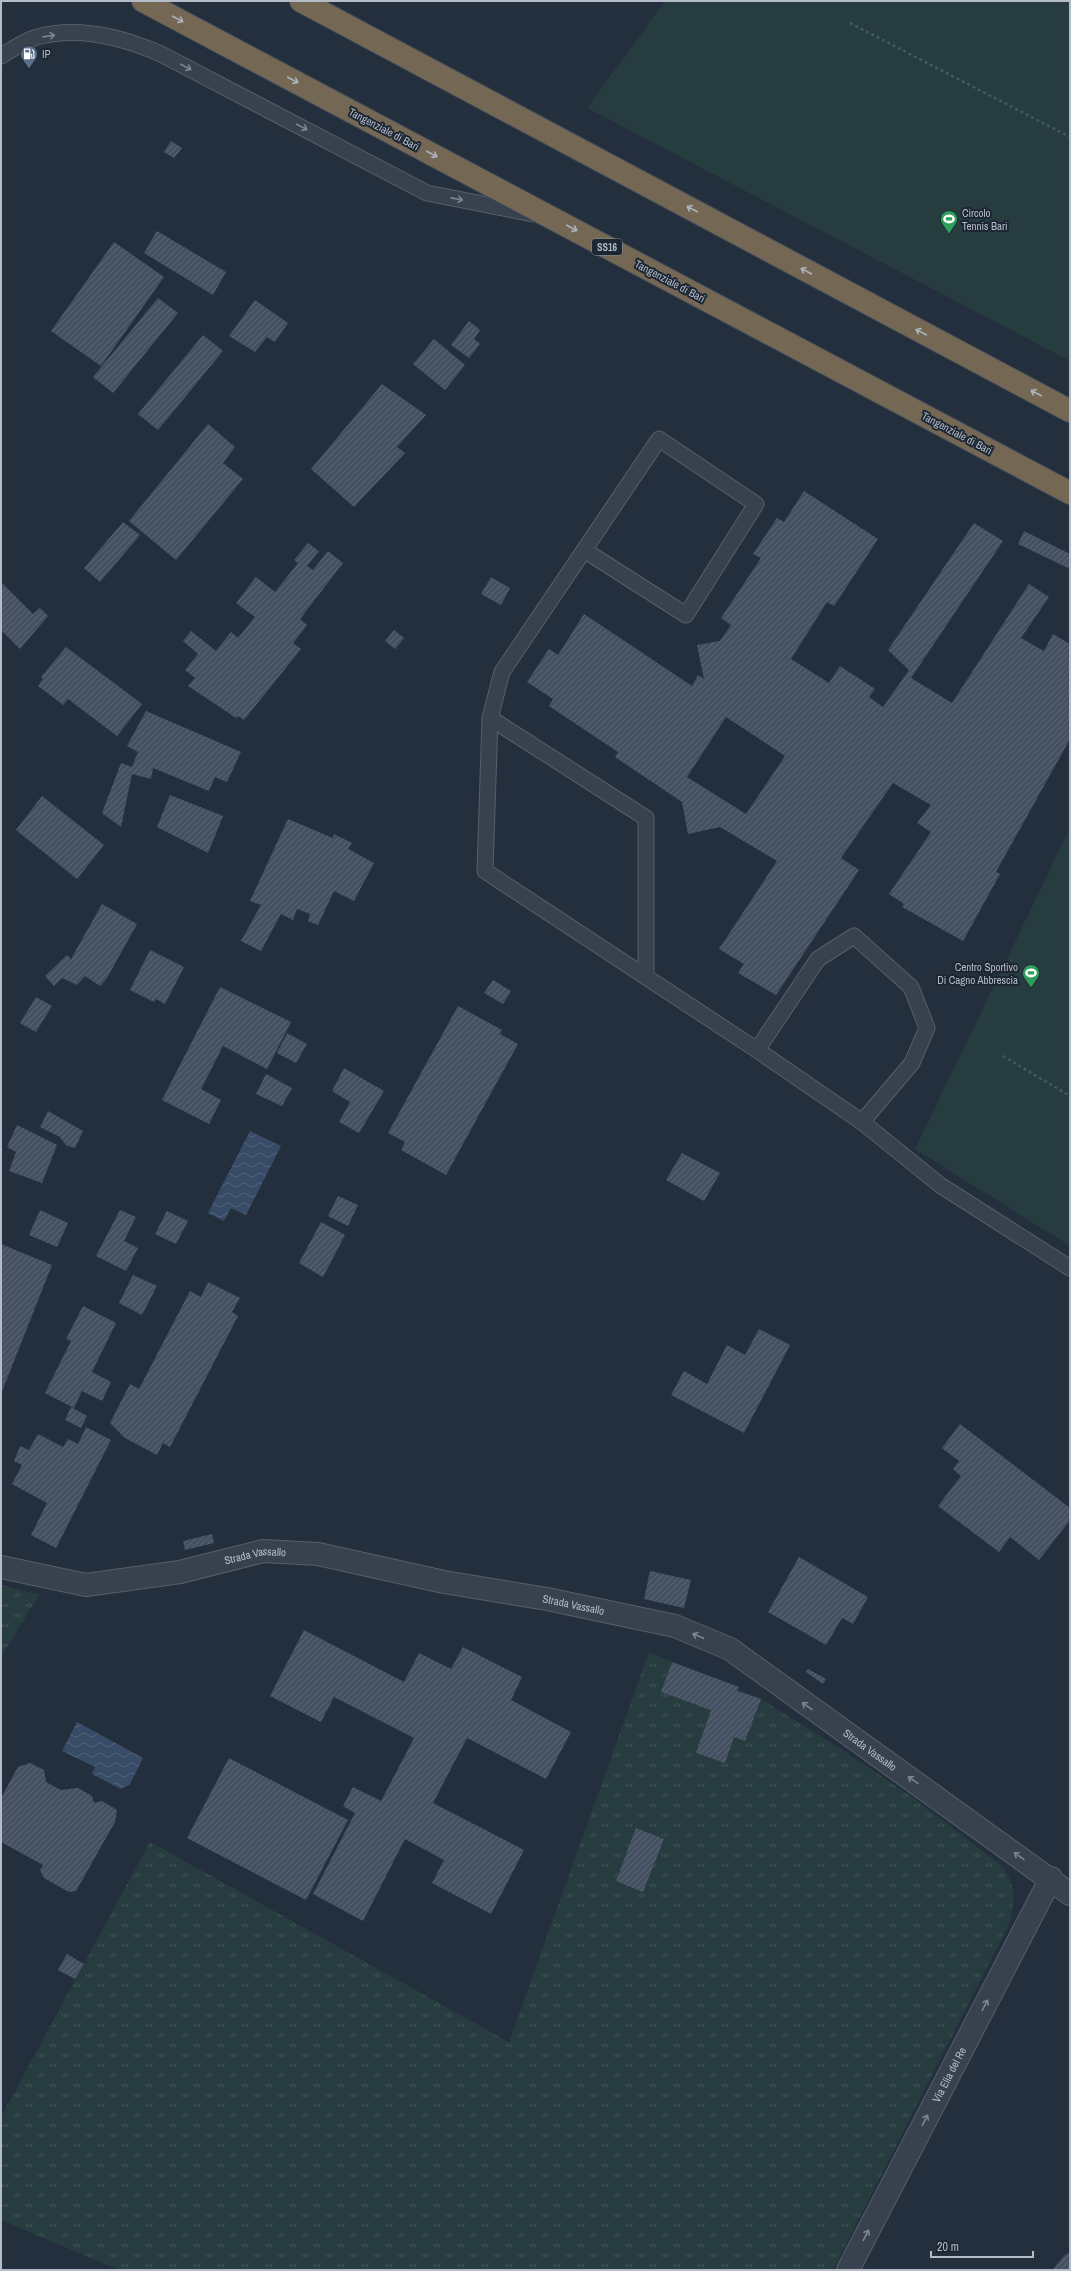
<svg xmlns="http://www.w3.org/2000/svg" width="1071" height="2271" font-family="'Archivo Narrow',sans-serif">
  <defs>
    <pattern id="grass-tufts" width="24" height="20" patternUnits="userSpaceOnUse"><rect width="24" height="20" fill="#263c3f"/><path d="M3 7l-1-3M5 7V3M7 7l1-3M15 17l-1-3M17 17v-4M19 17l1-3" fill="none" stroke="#435659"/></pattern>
    <pattern id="water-waves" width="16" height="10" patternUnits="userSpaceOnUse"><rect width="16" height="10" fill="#394c67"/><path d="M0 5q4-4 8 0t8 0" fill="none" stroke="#53647b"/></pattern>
    <pattern id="building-hatch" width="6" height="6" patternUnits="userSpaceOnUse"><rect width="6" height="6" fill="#455162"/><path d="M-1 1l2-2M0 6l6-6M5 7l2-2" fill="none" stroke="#5d6877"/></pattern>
  </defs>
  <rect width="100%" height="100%" fill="#242f3e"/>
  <g fill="url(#grass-tufts)">
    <polygon points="1,1585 39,1595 1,1657"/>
    <path d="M649,1652L761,1699L841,1749L912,1797L1002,1866C1016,1887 1015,1898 1010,1922L833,2270H119L1,2220V2117L150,1842L509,2042Z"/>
  </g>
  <g fill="#263c3f">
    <polygon points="665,1 1070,1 1070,361 587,108"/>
    <polygon points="1070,828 1070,1246 915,1149"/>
  </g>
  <g fill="url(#water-waves)">
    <polygon points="250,1131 281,1146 246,1215 231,1208 224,1221 208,1213"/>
    <polygon points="77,1722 143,1758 130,1784 121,1789 92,1774 95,1767 62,1751"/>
  </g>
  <g fill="url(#building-hatch)" fill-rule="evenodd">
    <polygon points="171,141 182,148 174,158 164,152"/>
    <polygon points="157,231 226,272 213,295 144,253"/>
    <polygon points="114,242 164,277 101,366 51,331"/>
    <polygon points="158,298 178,313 113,393 93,377"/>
    <polygon points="255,300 288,323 275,342 267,337 255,352 229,336"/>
    <polygon points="469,321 480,330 474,339 480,344 469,358 451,345"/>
    <polygon points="203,335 223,351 158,430 138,414"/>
    <polygon points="434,339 465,365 445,390 413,364"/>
    <polygon points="382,384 426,415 397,447 405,453 354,507 311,469"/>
    <polygon points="208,424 235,447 223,463 243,479 176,560 129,521"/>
    <path d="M804,491L878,539L834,606L827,602L791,659L829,683L840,666L875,689L869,697L883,707L909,670L888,650L974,523L1003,541L911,678L952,703L1029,584L1049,597L1021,638L1044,651L1053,634L1070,644V739L997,870L996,872L1000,874L963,941L902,907L904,904L889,894L931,832L917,823L931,805L893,783L841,858L859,870L776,995L738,973L744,964L719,949L777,861L720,827L688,834L682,802L615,757L618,752L549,706L553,699L527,682L549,649L558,655L584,614L692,686L698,675L704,679L697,645L720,641L731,625L721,618L761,558L753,554L777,518L784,522ZM726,717L785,756L746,814L687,777Z"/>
    <polygon points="123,522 140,535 100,582 84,568"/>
    <polygon points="1024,531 1070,554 1070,569 1018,544"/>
    <polygon points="308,543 319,551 307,566 313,570 328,551 343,563 300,619 307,625 293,643 301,649 244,720 238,716 236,718 188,686 195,678 185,670 198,654 183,641 191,631 216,651 231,632 238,638 255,617 236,603 256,577 275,592 298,563 294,560"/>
    <polygon points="491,577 510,588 501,605 481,594"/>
    <polygon points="3,584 33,614 40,608 48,616 20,649 1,630 1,587"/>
    <polygon points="394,630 404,638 395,649 385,641"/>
    <polygon points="66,647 142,704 117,736 68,699 63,705 38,686 43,679 41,677"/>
    <polygon points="146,711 241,752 227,782 215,777 209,791 153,768 151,779 132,774 121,827 102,813 121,763 132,767 135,759 138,752 127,746"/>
    <polygon points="170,795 223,816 208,853 157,827"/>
    <polygon points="42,796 104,845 77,879 16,830"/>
    <polygon points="288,819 333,838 334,834 352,843 348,849 374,863 354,901 334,891 318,925 308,921 310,914 297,909 293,920 281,914 261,951 241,941 261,905 250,901"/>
    <polygon points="102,904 137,924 107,978 100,986 85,976 77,985 62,978 54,986 45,976 67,955 71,959"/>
    <polygon points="150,950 184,967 165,1004 156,999 154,1002 130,990"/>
    <polygon points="493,980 511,991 503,1004 484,993"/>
    <polygon points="220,987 291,1022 267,1069 223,1046 201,1089 221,1100 209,1124 162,1100"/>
    <polygon points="36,997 52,1006 36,1032 20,1023"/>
    <polygon points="458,1006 502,1030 500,1034 518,1044 446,1175 401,1150 405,1142 388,1133"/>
    <polygon points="287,1033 307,1044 296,1063 277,1053"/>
    <polygon points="344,1068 384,1091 359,1133 339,1122 350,1102 332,1091"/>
    <polygon points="266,1074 292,1088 282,1106 256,1094"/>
    <polygon points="48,1111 83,1131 75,1148 66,1145 60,1137 40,1127"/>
    <polygon points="17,1125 57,1145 42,1183 9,1171 16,1152 7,1147"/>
    <polygon points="682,1153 720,1173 704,1201 666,1180"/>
    <polygon points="338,1196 358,1205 348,1226 328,1216"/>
    <polygon points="40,1210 68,1223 57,1247 29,1235"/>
    <polygon points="120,1210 136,1217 124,1241 138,1248 126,1271 96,1256"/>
    <polygon points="167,1211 188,1221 176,1244 155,1234"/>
    <polygon points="321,1222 345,1235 323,1277 299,1263"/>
    <polygon points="1,1244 52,1265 1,1394"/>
    <polygon points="133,1275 157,1286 142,1315 119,1303"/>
    <polygon points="208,1282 240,1298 232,1312 238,1316 170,1447 163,1443 157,1455 125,1438 110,1423 130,1384 139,1389 190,1291 201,1297"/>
    <polygon points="83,1306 116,1323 92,1372 111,1382 102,1401 82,1391 74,1408 45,1393 71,1341 66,1339"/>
    <polygon points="759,1329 790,1345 744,1433 671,1395 684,1371 707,1384 727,1345 745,1355"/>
    <polygon points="71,1407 87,1416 81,1428 65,1420"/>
    <polygon points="960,1424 1070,1508 1070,1520 1039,1560 1010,1537 999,1552 938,1506 961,1476 953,1469 959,1461 942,1448"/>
    <polygon points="86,1427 111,1440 56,1548 31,1535 47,1503 12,1484 22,1465 14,1461 20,1446 29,1450 38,1434 63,1447 68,1439 78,1444"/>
    <polygon points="212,1534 214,1543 185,1550 183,1541"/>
    <polygon points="799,1557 868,1597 853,1624 842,1618 826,1645 768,1612"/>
    <polygon points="650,1571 691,1580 684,1608 644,1599"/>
    <polygon points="304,1630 404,1682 419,1653 451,1669 463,1647 522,1677 511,1700 571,1732 546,1779 467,1738 433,1803 524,1850 491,1914 432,1883 444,1860 405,1839 363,1921 313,1894 355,1813 343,1806 353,1787 381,1801 414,1738 334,1697 321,1722 270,1696"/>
    <polygon points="672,1662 739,1687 737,1691 761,1699 745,1741 734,1737 725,1763 696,1753 711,1710 661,1692"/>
    <polygon points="808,1669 826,1679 823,1684 806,1672"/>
    <polygon points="229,1758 348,1820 306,1900 187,1838"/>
    <polygon points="30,1763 44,1770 46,1782 61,1790 78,1788 92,1796 94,1803 102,1801 117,1810 115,1822 76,1891 69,1892 44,1878 40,1870 43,1865 1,1842 1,1798 18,1767"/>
    <polygon points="636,1828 664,1839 643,1892 616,1881"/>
    <polygon points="67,1954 84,1964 75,1979 58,1970"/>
    <polygon points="1070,2252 1070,2270 1052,2270 1065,2255"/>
  </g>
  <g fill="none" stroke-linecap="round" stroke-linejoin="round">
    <defs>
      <g id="lane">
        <path d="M1,56C11,50 23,42 34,38C76,25 122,37 161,54L427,193L533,214"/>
        <polyline points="584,550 686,615 756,504 659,439 502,672 490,718 485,871 757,1050 862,1122 940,1185 1070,1268"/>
        <polyline points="490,718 646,818 646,977"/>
        <polyline points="757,1050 818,959 854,936 911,987 927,1028 912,1063 862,1122"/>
      </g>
      <g id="street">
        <path id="s1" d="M1,1567L86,1585L180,1572L263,1551L318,1554L444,1582L547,1599L675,1626L730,1649L1070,1894"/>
        <path id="s2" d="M848,2270L1051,1878"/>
      </g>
      <g id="highway">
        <polyline points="143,1 1070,493"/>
        <polyline points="301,1 1070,411"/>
      </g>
    </defs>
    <use href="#lane" stroke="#565f6c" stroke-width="17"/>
    <use href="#street" stroke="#565f6c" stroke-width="24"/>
    <use href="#highway" stroke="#434c59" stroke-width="24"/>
    <g stroke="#44595c" stroke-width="2.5" stroke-dasharray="3 3" stroke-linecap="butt">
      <polyline points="850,23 1070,137"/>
      <polyline points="1003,1056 1070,1096"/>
    </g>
    <use href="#lane" stroke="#38414e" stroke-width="15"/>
    <use href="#street" stroke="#38414e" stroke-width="22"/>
    <use href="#highway" stroke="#746855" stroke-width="22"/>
  </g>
  <defs><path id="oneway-shaft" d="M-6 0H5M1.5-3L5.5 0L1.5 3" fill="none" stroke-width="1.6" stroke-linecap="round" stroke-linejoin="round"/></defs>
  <g stroke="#aeb4bd">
    <use href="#oneway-shaft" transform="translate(178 19) rotate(28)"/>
    <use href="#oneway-shaft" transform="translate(293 80) rotate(28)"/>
    <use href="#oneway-shaft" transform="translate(432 154) rotate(28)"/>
    <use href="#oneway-shaft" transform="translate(692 209) rotate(-152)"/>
    <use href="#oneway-shaft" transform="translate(572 228) rotate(28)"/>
    <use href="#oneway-shaft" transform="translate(806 271) rotate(-152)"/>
    <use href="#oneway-shaft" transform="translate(921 332) rotate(-152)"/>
    <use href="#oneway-shaft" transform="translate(1036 393) rotate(-152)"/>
  </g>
  <g stroke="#7c8592">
    <use href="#oneway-shaft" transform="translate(49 36) rotate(-8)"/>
    <use href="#oneway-shaft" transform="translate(186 67) rotate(28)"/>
    <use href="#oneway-shaft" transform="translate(302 127) rotate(28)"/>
    <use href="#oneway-shaft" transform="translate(457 199) rotate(11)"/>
    <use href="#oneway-shaft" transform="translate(698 1636) rotate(-157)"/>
    <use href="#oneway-shaft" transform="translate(807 1706) rotate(-145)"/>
    <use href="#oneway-shaft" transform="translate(913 1780) rotate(-145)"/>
    <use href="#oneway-shaft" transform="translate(1019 1856) rotate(-145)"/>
    <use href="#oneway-shaft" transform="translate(985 2005) rotate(-63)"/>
    <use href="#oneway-shaft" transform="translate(925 2120) rotate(-63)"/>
    <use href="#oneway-shaft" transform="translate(866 2235) rotate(-63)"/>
  </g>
  <defs>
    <symbol id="fuel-pin" viewBox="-11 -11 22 30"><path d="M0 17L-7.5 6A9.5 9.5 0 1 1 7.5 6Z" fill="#5c6f8a" stroke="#1d2633"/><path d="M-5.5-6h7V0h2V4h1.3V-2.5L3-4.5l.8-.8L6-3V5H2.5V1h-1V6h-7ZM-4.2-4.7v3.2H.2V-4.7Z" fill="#fff"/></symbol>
    <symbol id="stadium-pin" viewBox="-11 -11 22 30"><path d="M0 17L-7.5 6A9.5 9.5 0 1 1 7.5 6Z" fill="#2e9e5b" stroke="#1d2633"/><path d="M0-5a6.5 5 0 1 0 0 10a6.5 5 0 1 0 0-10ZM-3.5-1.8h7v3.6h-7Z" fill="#fff"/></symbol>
  </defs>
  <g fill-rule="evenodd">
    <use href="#fuel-pin" x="19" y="44" width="20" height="27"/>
    <use href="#stadium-pin" x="939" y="209" width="20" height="27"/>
    <use href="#stadium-pin" x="1021" y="963" width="20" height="27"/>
  </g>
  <g text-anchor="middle" stroke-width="4" stroke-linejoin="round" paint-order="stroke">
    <rect fill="#1d2633" stroke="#878f9c" stroke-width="1" x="592" y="239" width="30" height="16" rx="3"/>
    <g font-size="10" font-weight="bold" fill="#b4bcc9">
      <text x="607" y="251">SS16</text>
    </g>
    <g font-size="11" fill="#b4bcc9" stroke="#1d2633" text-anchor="start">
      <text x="42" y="58">IP</text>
      <text x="962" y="217">Circolo<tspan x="962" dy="13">Tennis Bari</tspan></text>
      <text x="1018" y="971" text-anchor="end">Centro Sportivo<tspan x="1018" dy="13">Di Cagno Abbrescia</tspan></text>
    </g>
    <g font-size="11" fill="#b4bcc9" stroke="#1d2633">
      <text transform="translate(384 129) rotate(28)" y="4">Tangenziale di Bari</text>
      <text transform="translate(670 281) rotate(28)" y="4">Tangenziale di Bari</text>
      <text transform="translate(957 433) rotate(28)" y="4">Tangenziale di Bari</text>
      <text dy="4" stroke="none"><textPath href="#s1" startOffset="259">Strada Vassallo</textPath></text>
      <text dy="4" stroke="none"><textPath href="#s1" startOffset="583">Strada Vassallo</textPath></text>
      <text dy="4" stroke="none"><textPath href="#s1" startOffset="919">Strada Vassallo</textPath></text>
      <text dy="4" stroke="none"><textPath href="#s2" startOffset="220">Via Elia del Re</textPath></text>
    </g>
  </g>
  <rect width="1071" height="2271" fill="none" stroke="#b4bcc9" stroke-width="4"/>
  <path d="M931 2251v6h102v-6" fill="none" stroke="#b4bcc9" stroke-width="2"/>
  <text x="937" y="2251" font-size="12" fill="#b4bcc9" stroke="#1d2633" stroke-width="3" paint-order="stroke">20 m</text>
</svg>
